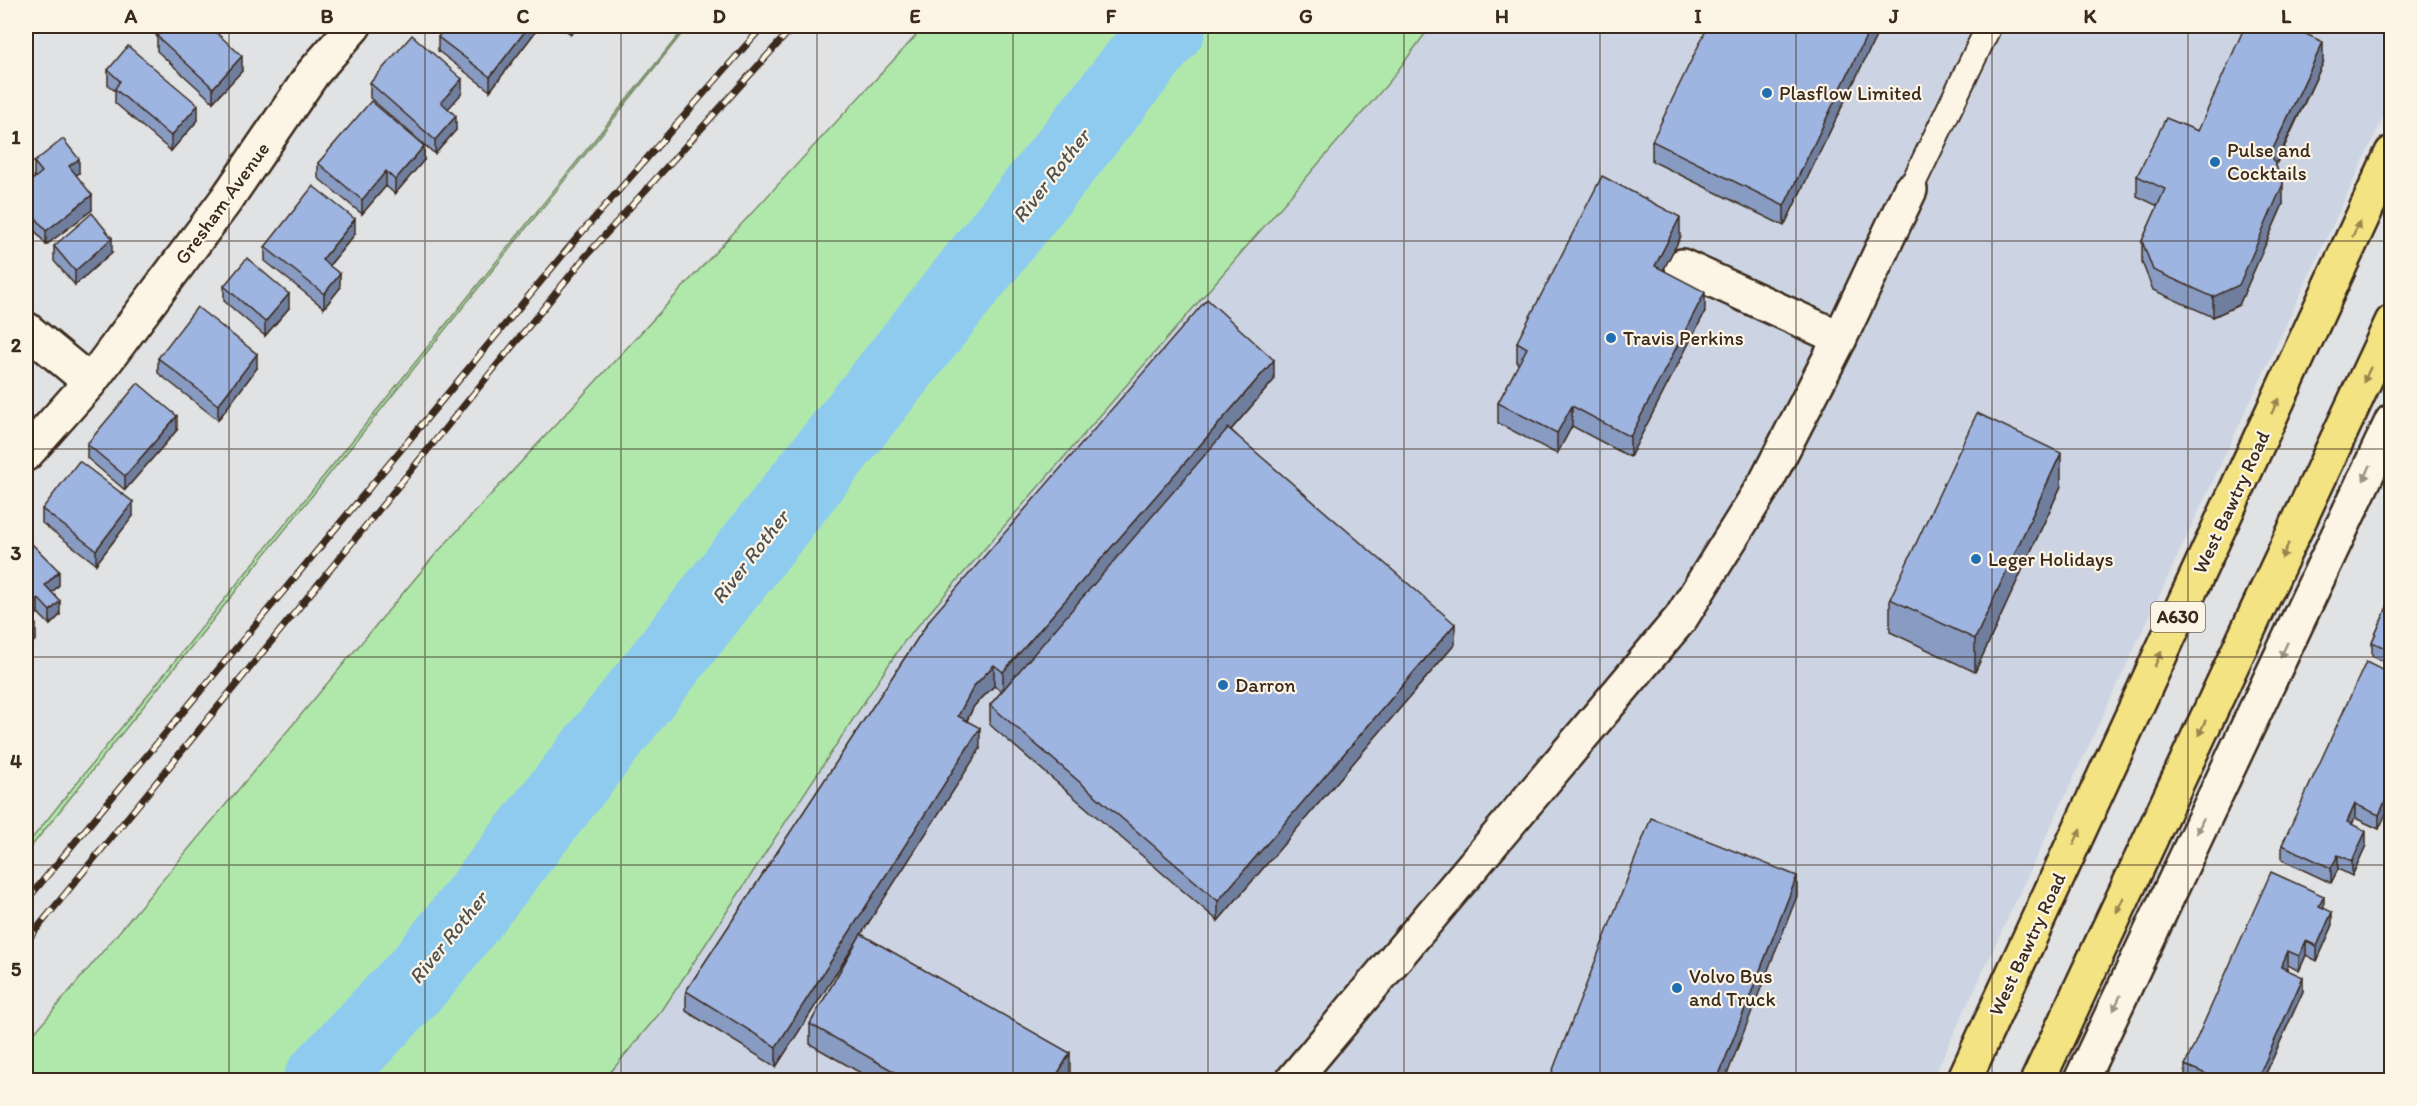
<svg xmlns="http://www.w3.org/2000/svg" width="2417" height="1106" font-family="Itim,sans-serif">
  <rect width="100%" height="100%" fill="#e0e2e4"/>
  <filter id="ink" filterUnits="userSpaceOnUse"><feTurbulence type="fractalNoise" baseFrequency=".0167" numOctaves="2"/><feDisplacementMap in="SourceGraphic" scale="12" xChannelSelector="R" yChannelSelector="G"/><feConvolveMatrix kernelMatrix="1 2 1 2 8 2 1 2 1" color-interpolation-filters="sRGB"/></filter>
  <g filter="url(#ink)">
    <polygon fill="#ccd4e3" points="1431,26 2391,26 2391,101 1932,1080 604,1080 663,1009 903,643 1390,81"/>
    <g fill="#b0e8ac" stroke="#768965" stroke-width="1.5">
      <polygon points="686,26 688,26 26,853 26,846"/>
      <polygon points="925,26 1431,26 1390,81 903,643 663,1009 604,1080 26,1080 26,1043 434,556"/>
    </g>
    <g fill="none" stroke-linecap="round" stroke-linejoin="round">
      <polyline stroke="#8ecbef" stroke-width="75" points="321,1080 425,970 802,488 1169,26"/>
      <defs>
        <polyline id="service" points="1910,190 1989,26"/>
        <g id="minor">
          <polyline points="1682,266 1840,338"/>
          <polyline points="26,329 90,382"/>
          <polyline points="26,454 90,382 226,200 313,73 354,26"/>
          <polyline points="1293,1080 1681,618 1766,482 1840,338 1910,190"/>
          <polyline points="2081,1080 2392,421"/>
        </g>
        <g id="primary">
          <polyline points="1964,1080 2392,153"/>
          <polyline points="2038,1080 2392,322"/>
        </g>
      </defs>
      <use href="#service" stroke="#3b2a1e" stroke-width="28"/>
      <use href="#minor" stroke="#3b2a1e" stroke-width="38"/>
      <use href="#primary" stroke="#3b2a1e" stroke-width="38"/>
      <use href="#service" stroke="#fcf5e5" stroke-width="24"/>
      <use href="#minor" stroke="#fcf5e5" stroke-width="33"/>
      <use href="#primary" stroke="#f4e382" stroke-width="33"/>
      <defs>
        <g id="rail">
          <polyline points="26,901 576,239 763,26"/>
          <polyline points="26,942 586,256 794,26"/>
        </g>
      </defs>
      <use href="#rail" stroke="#3b2a1e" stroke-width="7"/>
      <use href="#rail" stroke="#fcf5e5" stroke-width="4.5" stroke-dasharray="14" stroke-linecap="butt"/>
    </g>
    <g fill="#889bc2" stroke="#3b2a1e" stroke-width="1.5">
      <polygon points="147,26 209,26 242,71 213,102 157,51 157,36"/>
      <polygon points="536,26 536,31 490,91 438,51 438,37"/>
      <polygon points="560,26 577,26 571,34"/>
      <polygon points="1881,26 1784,226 1652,161 1652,141"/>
      <polygon points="2323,63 2276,165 2283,204 2239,305 2213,317 2153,290 2142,262 2142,241 2158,206 2137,196 2137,176 2198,131"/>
      <polygon points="108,70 198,120 171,151 115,103 115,91 108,85"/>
      <polygon points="370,83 462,93 448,108 456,130 435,154 370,98"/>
      <polygon points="424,160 395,194 386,186 362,214 318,178 318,163"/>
      <polygon points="34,162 79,173 76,175 92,210 46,245 26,219 26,185 35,177 34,176"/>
      <polygon points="355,234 329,266 340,288 324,308 265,261 265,247"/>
      <polygon points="1680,238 1663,270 1705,312 1630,457 1572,426 1557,454 1498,423 1498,403 1519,364 1517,363 1517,342"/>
      <polygon points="54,246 112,252 75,285 54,261"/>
      <polygon points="224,286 289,308 265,336 224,301"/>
      <polygon points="158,358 257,368 218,420 158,373"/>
      <polygon points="1274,380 1231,430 1455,644 1218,921 990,725 990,705 1002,691 994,686 974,706 967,721 980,749 861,934 1070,1073 1065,1080 873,1080 810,1044 810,1024 859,937 776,1067 686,1011 686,991 931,618"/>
      <polygon points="177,430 125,490 87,458 87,444"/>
      <polygon points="2061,486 1975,672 1890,632 1890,599"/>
      <polygon points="42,509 133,516 96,564 42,523"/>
      <polygon points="26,538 59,585 52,592 60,615 50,625 38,613 31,620 36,639 27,649 26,647"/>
      <polygon points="2391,598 2391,665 2372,656 2372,642"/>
      <polygon points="2391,674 2379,829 2355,818 2352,824 2366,845 2352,876 2338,869 2331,883 2282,860 2282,845"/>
      <polygon points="2324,908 2332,927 2317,961 2306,955 2299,971 2288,965 2287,969 2303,991 2263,1080 2189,1080 2185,1079 2185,1065"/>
    </g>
    <g fill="#6f7e9e" stroke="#3b2a1e" stroke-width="1.5">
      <polygon points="529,26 536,26 536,31 490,91 490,77"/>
      <polygon points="571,26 577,26 571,34"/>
      <polygon points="1871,26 1881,26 1784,226 1784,206"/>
      <polygon points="2323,42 2323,63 2271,173 2271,153"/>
      <polygon points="242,56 242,71 213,102 213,88"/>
      <polygon points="462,79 462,93 441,117 441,102"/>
      <polygon points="198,105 198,120 171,151 171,136"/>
      <polygon points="456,116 456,130 435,154 435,140"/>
      <polygon points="424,146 424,160 395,194 395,180"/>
      <polygon points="79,159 79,173 69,180 69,166"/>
      <polygon points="386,171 386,186 362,214 362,200"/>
      <polygon points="2283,184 2283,204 2239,305 2213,317 2213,297"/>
      <polygon points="92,195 92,210 46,245 46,231"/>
      <polygon points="1680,217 1680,238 1655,286 1655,266"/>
      <polygon points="355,219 355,234 322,274 322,260"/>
      <polygon points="112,238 112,252 75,285 75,271"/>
      <polygon points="340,274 340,288 324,308 324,294"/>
      <polygon points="1705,292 1705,312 1630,457 1630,437"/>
      <polygon points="289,294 289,308 265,336 265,322"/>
      <polygon points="257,354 257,368 218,420 218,405"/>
      <polygon points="1274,360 1274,380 1003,693 1003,672"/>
      <polygon points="1572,406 1572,426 1557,454 1557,433"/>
      <polygon points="177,416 177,430 125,490 125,476"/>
      <polygon points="2061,453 2061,486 1975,672 1975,639"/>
      <polygon points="133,502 133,516 96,564 96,550"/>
      <polygon points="59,571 59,585 45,600 45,585"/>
      <polygon points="38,598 38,613 26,625 26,611"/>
      <polygon points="60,601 60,615 50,625 50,611"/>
      <polygon points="1455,624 1455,644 1218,921 1218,901"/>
      <polygon points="36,625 36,639 27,649 27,635"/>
      <polygon points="994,665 994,686 974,706 958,737 958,716 974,686"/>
      <polygon points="980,728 980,749 776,1067 776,1047"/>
      <polygon points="2391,755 2391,769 2388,763"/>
      <polygon points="2391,788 2391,803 2379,829 2379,815"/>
      <polygon points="2355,804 2355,818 2347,836 2347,822"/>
      <polygon points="2366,831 2366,845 2352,876 2352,861"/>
      <polygon points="2338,855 2338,869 2331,883 2331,868"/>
      <polygon points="1797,876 1797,896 1725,1080 1717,1080"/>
      <polygon points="2324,896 2324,910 2319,906"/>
      <polygon points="2332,912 2332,927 2317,961 2317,946"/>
      <polygon points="2306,941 2306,955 2299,971 2299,956"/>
      <polygon points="2288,951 2288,965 2281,981 2281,967"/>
      <polygon points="2303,977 2303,991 2263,1080 2257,1080"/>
      <polygon points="1070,1053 1070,1073 1065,1080 1054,1080"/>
      <polygon points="2234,1072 2234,1080 2230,1080"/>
    </g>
    <g fill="#9eb4e1" stroke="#3b2a1e" stroke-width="1.5">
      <polygon points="161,26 209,26 242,56 213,88 157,36 165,28"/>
      <polygon points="446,26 529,26 490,77 438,37"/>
      <polygon points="1708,26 1871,26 1784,206 1652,141"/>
      <polygon points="2245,26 2289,26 2323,42 2271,153 2283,184 2239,285 2213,297 2153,270 2142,241 2165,189 2137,176 2166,118 2198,131"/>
      <polygon points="412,35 462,79 441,102 456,116 435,140 370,83"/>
      <polygon points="128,46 198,105 171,136 115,89 120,81 108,70"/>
      <polygon points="371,101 424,146 395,180 386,171 362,200 318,163"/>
      <polygon points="63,139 79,159 69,166 92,195 46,231 26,205 26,185 42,172 34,162"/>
      <polygon points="1602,176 1680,217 1655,266 1705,292 1630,437 1572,406 1557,433 1498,403 1527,348 1517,342"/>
      <polygon points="313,186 355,219 322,260 340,274 324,294 265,247"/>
      <polygon points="92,213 112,238 75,271 54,246"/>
      <polygon points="247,258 289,294 265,322 224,286"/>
      <polygon points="1207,299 1274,360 1003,672 994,665 974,686 958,716 980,728 776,1047 686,991 931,618"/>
      <polygon points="197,307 257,354 218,405 158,358"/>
      <polygon points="138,383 177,416 125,476 87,444"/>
      <polygon points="1977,413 2061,453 1975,639 1890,599"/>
      <polygon points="1228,428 1455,624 1218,901 990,705"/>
      <polygon points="79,461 133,502 96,550 42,509"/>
      <polygon points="26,538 59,571 45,585 60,601 50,611 38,598 26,611"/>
      <polygon points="2391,598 2391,651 2372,642"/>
      <polygon points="26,614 36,625 27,635 26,633"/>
      <polygon points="2366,662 2391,674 2391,755 2388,763 2391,765 2391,788 2379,815 2355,804 2347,822 2366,831 2352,861 2338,855 2331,868 2282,845"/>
      <polygon points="1651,818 1797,876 1717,1080 1549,1080"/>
      <polygon points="2271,872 2324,896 2319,906 2332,912 2317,946 2306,941 2299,956 2288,951 2281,967 2303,977 2257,1080 2252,1080 2234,1072 2230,1080 2220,1080 2185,1065"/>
      <polygon points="861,934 1070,1053 1054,1080 909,1080 810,1024"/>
    </g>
    <defs><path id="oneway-solid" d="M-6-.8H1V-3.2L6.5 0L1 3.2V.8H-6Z" transform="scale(1.5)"/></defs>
    <g fill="#988650">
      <use href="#oneway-solid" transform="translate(2356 229) rotate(-65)"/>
      <use href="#oneway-solid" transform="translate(2367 375) rotate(115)"/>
      <use href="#oneway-solid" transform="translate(2275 406) rotate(-65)"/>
      <use href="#oneway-solid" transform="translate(2285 551) rotate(115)"/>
      <use href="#oneway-solid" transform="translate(2158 659) rotate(-65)"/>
      <use href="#oneway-solid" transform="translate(2202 728) rotate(115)"/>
      <use href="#oneway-solid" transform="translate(2077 837) rotate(-65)"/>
      <use href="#oneway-solid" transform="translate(2120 905) rotate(115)"/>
    </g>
    <g fill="#9c9082">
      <use href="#oneway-solid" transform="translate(2367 473) rotate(115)"/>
      <use href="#oneway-solid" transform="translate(2284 650) rotate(115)"/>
      <use href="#oneway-solid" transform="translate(2200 826) rotate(115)"/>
      <use href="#oneway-solid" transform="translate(2117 1003) rotate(115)"/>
    </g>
  </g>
  <path fill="none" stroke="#3b2a1e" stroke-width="1.5" stroke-opacity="0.55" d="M229,26V1080M425,26V1080M621,26V1080M817,26V1080M1013,26V1080M1208,26V1080M1404,26V1080M1600,26V1080M1796,26V1080M1992,26V1080M2188,26V1080M26,241H2392M26,449H2392M26,657H2392M26,865H2392"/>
  <g fill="#1f6fb2" stroke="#fcf5e5" stroke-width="2">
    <circle cx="1767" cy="93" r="6"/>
    <circle cx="2215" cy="162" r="6"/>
    <circle cx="1611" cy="338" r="6"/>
    <circle cx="1976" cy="559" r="6"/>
    <circle cx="1223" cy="685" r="6"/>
    <circle cx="1677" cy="988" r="6"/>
  </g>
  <g text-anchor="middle" stroke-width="4.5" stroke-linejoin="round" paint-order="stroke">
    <rect fill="#fcf5e5" stroke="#75675a" stroke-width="1.5" x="2151" y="602" width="54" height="30" rx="4.5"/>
    <g font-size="18" font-weight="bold" fill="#3b2a1e">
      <text x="2178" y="623">A630</text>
    </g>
    <g font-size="20" fill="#3b2a1e" stroke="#fcf5e5" text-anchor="start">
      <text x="1779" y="100">Plasflow Limited</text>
      <text x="2227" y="157">Pulse and<tspan x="2227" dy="23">Cocktails</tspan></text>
      <text x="1623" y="345">Travis Perkins</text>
      <text x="1988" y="566">Leger Holidays</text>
      <text x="1235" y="692">Darron</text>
      <text x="1689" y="983">Volvo Bus<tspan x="1689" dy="23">and Truck</tspan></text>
    </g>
    <g font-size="20" fill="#3b2a1e" stroke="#fcf5e5">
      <text transform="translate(222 203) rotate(-54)" y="7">Gresham Avenue</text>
      <text transform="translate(2231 502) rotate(-65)" y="7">West Bawtry Road</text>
      <text transform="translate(2027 944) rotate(-65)" y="7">West Bawtry Road</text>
    </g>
    <g font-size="21" font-style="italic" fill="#505252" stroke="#fcf5e5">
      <text transform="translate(1051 176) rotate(-52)" y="7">River Rother</text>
      <text transform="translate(750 557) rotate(-52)" y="7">River Rother</text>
      <text transform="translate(448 938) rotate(-51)" y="7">River Rother</text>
    </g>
  </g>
  <rect width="2417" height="1106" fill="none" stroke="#fcf5e5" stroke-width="66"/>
  <rect x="33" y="33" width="2351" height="1040" fill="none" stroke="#3b2a1e" stroke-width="2"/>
  <g font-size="20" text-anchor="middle" font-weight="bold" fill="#3b2a1e">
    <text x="131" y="23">A</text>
    <text x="327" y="23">B</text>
    <text x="523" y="23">C</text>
    <text x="719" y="23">D</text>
    <text x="915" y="23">E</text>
    <text x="1111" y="23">F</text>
    <text x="1306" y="23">G</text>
    <text x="1502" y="23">H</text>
    <text x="1698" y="23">I</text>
    <text x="1894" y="23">J</text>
    <text x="2090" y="23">K</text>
    <text x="2286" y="23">L</text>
    <text x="16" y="144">1</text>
    <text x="16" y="352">2</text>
    <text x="16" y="560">3</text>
    <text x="16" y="768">4</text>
    <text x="16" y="976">5</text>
  </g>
</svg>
